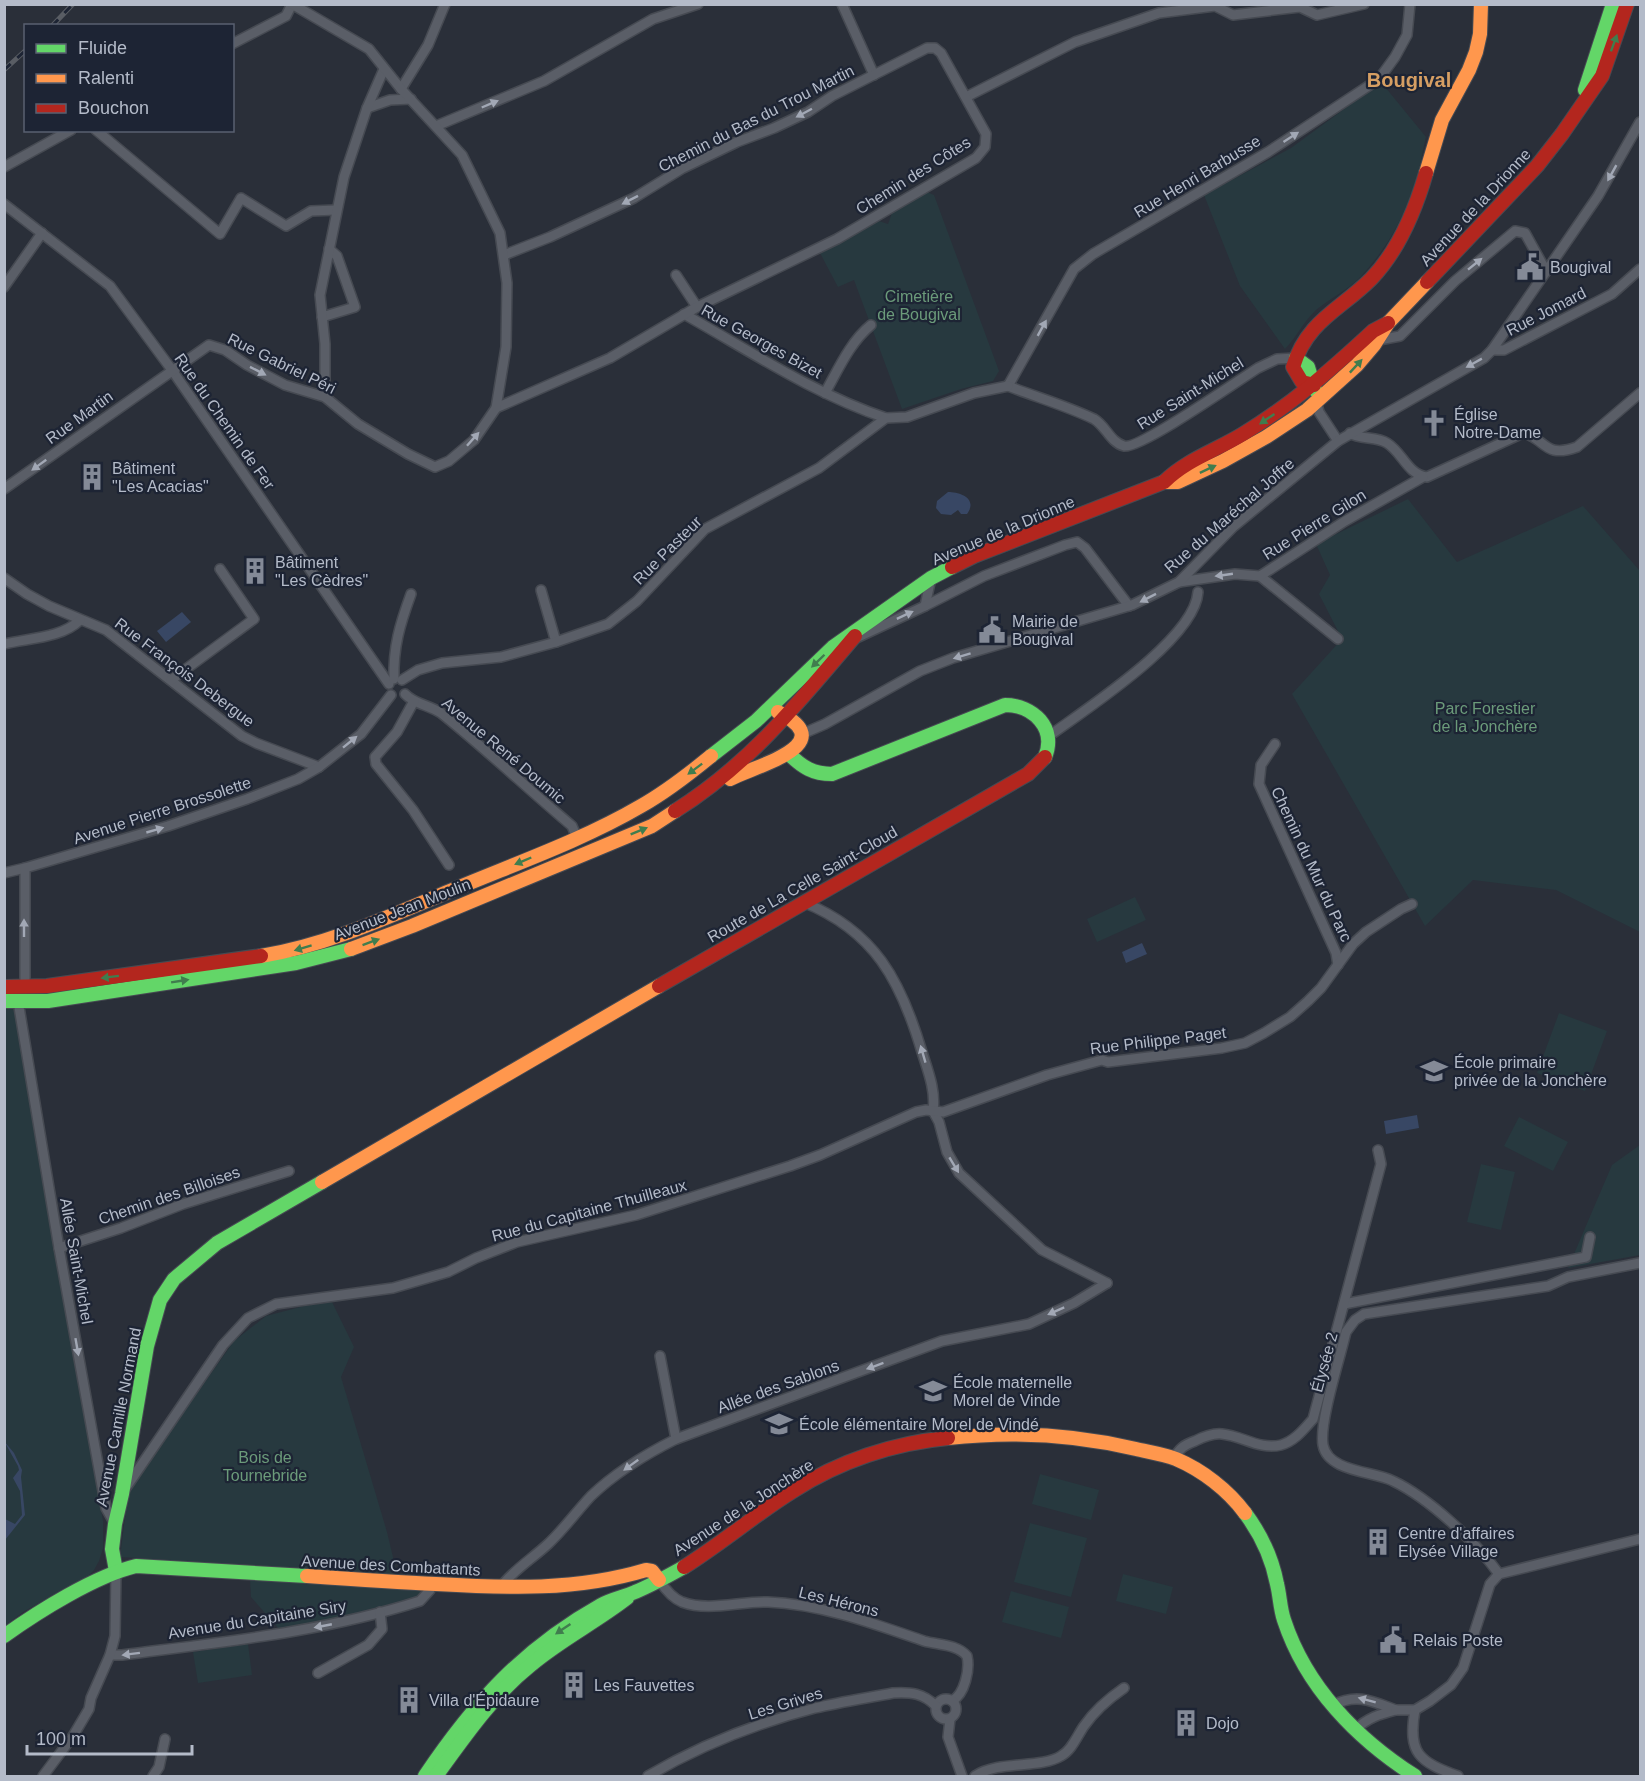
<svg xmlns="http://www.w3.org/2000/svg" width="1645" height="1781" font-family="Helvetica,sans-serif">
  <rect width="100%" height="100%" fill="#2a2f39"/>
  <g fill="#27393f">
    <path d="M1381,82L1426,137C1422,153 1420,170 1414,186C1403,221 1381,258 1354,283C1342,293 1328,300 1316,310C1303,322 1297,337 1285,349L1240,286L1204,195L1291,148Z"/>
    <polygon points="927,192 934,195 999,371 993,381 961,389 902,409 854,280 838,287 820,253 879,221 888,224 892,213"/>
    <polygon points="1408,499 1457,562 1583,506 1640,571 1640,932 1556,890 1473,880 1425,926 1292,694 1342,639 1319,594 1330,575 1316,544"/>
    <polygon points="1135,897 1146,920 1097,942 1087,919"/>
    <polygon points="4,1008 13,1008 17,1023 103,1521 103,1548 99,1561 94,1570 87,1577 23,1612 5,1626"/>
    <polygon points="1559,1013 1607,1031 1585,1091 1537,1073"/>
    <polygon points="1519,1117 1568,1142 1553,1171 1504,1146"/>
    <polygon points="1640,1145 1640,1255 1568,1268 1612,1165"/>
    <polygon points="1481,1164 1515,1172 1501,1230 1467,1222"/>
    <polygon points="332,1302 354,1347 341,1377 387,1532 397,1574 120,1557 128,1494 183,1413 234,1341 266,1316 304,1306"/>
    <polygon points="1040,1474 1099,1490 1091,1520 1032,1504"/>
    <polygon points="1030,1523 1087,1538 1071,1597 1014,1582"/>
    <polygon points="1123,1574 1173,1587 1166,1614 1116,1601"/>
    <path d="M250,1579L421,1586L420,1596C377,1611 331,1620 287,1628H278L251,1597Z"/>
    <polygon points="1011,1591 1069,1607 1061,1638 1002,1622"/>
    <polygon points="248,1644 252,1675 198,1683 193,1652"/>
  </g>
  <g fill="#384764">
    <path d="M948,492C961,492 978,499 967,514H961L958,510L951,515L941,514L936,508L937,501Z"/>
    <polygon points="182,612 191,622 166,642 157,631"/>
    <polygon points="1142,943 1147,954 1126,963 1122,952"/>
    <polygon points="1417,1115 1419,1128 1386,1134 1384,1121"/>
    <polygon points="4,1441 14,1453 22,1470 21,1477 25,1515 5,1540 5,1519 15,1524 22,1515 20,1491 13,1478 19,1470 18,1466"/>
  </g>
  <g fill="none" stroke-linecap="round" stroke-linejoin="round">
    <defs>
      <g id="street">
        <polyline points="842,4 874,75"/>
        <polyline points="232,44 286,16 292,4"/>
        <polyline points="401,89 428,45 445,4"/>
        <polyline points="966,97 1075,42 1159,13 1215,6 1233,15 1300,7 1317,15 1364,4"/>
        <polyline points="367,108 390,100 411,99"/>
        <polyline points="436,126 544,81 653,19 698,4"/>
        <polyline points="96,130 220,234 241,198 286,226 311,211 336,210"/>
        <polyline points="4,167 71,130"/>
        <polyline points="4,204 110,286 172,370 389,684"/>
        <polyline points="676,275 697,307"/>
        <polyline points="4,287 42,233"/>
        <path d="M684,314C750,351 814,394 886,418"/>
        <polyline points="322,317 355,307 337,256 329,249"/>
        <polyline points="1379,340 1400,336 1455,281 1515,231 1525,233 1546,271"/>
        <polyline points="1492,350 1504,350 1612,294 1640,269"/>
        <polyline points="1008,386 1074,269 1093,254 1268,152 1379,79 1395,57 1407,35 1410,4"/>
        <path d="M1008,386C1036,397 1067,406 1094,419C1106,426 1110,442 1124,446C1139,450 1239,380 1258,368L1277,359L1296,358"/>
        <path d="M825,393C838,370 850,342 871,325"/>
        <polyline points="325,397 325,344 320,295 344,177 367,108 384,69"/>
        <polyline points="1317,404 1319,412 1338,441"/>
        <polyline points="496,408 610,358 697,307 837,239 976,158 985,147 986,134 941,53 935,48 927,48 832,96 808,112 774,128 737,142 683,168 634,198 550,237 504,255"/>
        <path d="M1350,433C1360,440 1376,436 1387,443C1403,453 1407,474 1427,477L1523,433C1546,438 1543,459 1577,447L1640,393"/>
        <polyline points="4,489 209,345 225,350 247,365 285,385 325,397 358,424 408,454 435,467 449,461 474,440 496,408 506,347 507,283 500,233 462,155 401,89 369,49 292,4"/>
        <polyline points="1260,576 1338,639"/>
        <polyline points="4,578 27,594 49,606 106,630 242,736 256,743 319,767"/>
        <polyline points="1179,582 1235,574 1260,576 1345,521 1423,477"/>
        <polyline points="541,590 556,642"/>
        <polyline points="925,606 931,578"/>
        <polyline points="852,640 925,606 984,576 1065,545 1077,542 1085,548 1129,606"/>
        <path d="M4,644C29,638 62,638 80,620"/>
        <path d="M394,679C393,647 400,624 411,594"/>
        <polyline points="171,680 254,619 220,569"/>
        <polyline points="402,680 418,670 442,663 501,657 556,642 608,624 637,601 705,529 819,468 886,418 907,417 974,393 1008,386"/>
        <path d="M405,694C414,704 429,705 441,713C486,749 528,789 572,826L577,838"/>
        <polyline points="414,701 397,732 375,757 376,764 413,810 449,865"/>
        <polyline points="802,734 825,724 920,671 953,658 1132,605 1179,582 1233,527 1338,441 1484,358 1492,350 1598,196 1640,122"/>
        <path d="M1049,736C1086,709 1195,639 1198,592"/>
        <polyline points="1275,744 1261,765 1259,784 1336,953 1338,965"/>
        <polyline points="4,873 25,868"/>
        <path d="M803,902C875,931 901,981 922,1052C928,1071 936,1091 933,1111"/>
        <polyline points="25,986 25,868 168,826 247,799 298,779 319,767 361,734 391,695"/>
        <polyline points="18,1001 59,1248 106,1508 115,1524"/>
        <polyline points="933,1111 939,1122 947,1152 959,1173 1042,1250 1107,1283"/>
        <polyline points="59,1248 121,1228 183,1204 289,1171"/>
        <polyline points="1344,1304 1586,1257 1590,1237"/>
        <polyline points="660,1356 676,1439"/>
        <path d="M1174,1458C1180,1448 1184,1445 1195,1441C1203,1437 1213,1433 1222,1434C1243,1436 1259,1450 1281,1445C1295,1441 1304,1429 1313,1419L1381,1164L1378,1150"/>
        <polyline points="125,1489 223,1345 248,1318 276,1304 393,1288 448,1272 476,1258 517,1242 636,1215 790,1166 820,1155 916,1112 926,1110 943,1112 1047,1075 1102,1060 1108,1062 1222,1048 1245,1043 1264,1033 1290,1017 1308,1001 1321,988 1353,944 1366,932 1401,909 1412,904"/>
        <path d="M1499,1574C1476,1542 1429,1498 1393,1481C1373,1471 1328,1472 1323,1445C1319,1422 1340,1358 1346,1332L1355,1320L1364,1314L1548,1286L1568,1277L1640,1263"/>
        <path d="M659,1580C665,1589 672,1598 682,1602C709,1612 740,1601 768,1602C821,1604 875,1624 924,1641C938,1645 957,1644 967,1656C970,1669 965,1694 952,1701"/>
        <path d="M500,1588C513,1570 532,1559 548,1544C564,1529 576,1512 591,1496C615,1473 646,1454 676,1439L942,1341L1029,1324L1074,1303L1107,1283"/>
        <path d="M110,1655H122C222,1642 324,1632 420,1601L430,1590L431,1583"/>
        <polyline points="318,1673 368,1645 382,1629 380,1612"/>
        <circle cx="946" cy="1709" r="10"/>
        <path d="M1333,1705C1357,1693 1372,1701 1396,1710C1380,1714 1367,1718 1355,1730"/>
        <polyline points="1396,1710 1415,1710 1430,1701 1451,1685 1463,1668 1490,1584 1499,1574 1640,1539"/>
        <path d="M1415,1710C1407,1754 1420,1762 1458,1776"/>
        <polyline points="950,1719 948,1737 962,1776"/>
        <polyline points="43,1776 73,1736 89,1709 91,1698 110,1655 115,1636 116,1571"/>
        <polyline points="153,1776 159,1767 165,1739"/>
        <path d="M648,1776C699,1746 757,1723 815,1708C841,1702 867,1698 893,1693C911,1692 923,1693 936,1706"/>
        <path d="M975,1776C999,1760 1040,1769 1061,1756C1072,1750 1077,1736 1084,1726C1095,1710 1108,1699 1124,1688"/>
      </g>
      <g id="fast">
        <polyline points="1585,90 1613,4"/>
        <polyline points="1296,358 1308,367 1315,390"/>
        <path d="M789,754C802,767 813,774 832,774L1005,705C1033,705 1057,728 1045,757"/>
        <polyline points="711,756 756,721 833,647 931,578 952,567"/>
        <polyline points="4,1001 48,1001 296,963 351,949"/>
        <path d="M1245,1513C1260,1533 1272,1558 1277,1584C1280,1596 1280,1608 1284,1620C1306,1687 1357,1739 1415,1776"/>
        <polyline points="116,1571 112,1549 115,1524 122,1494 147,1346 160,1300 174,1279 217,1243 322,1182"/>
        <path d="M4,1636C39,1611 95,1576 136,1566L307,1576"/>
        <path d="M425,1776C474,1703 524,1648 601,1605C612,1599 624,1597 635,1592C652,1585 668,1576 684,1567"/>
        <path d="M436,1776C465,1736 493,1695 532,1664C562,1639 596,1622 627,1598"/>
      </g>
      <g id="slow">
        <polyline points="1426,173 1442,120 1469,70 1476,52 1480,34 1481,4"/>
        <polyline points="1164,482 1178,482 1223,461 1266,437 1307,410 1357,365 1374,345 1388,323 1427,282"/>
        <path d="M730,779C754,766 844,745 778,712"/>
        <polyline points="351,949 412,926 652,826 675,811"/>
        <path d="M261,956C328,945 388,917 450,891C514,864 581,841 641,806C666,792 689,774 711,756"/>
        <polyline points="322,1182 659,986"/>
        <path d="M948,1438C1011,1431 1074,1434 1136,1449C1149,1452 1163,1454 1176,1459C1202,1470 1228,1490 1245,1513"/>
        <path d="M307,1576C350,1579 393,1582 436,1584C507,1588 576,1591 646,1570L652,1571L659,1580"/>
      </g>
      <g id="jam">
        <polyline points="1427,282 1537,166 1562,134 1602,76 1627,4"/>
        <path d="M1314,385L1302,382L1293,367C1307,321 1340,310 1371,279C1399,250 1415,211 1426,173"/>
        <path d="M952,567L974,556L1164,482C1186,460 1217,450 1243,434C1291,405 1332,369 1373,331L1388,323"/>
        <path d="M675,811C750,764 798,703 855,636"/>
        <polyline points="659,986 1028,774 1045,757"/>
        <polyline points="4,987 47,986 261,956"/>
        <path d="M684,1567C722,1543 756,1514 793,1491C839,1461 894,1443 948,1438"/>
      </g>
    </defs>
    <use href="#street" stroke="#464a52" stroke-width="12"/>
    <use href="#fast" stroke="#464a52" stroke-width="16"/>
    <use href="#slow" stroke="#464a52" stroke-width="16"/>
    <use href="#jam" stroke="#464a52" stroke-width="16"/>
    <use href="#street" stroke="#5a5e67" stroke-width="9"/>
    <use href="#fast" stroke="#63d668" stroke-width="14"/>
    <use href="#slow" stroke="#ff974d" stroke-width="14"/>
    <use href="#jam" stroke="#b3261e" stroke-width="14"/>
    <defs>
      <g id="rail">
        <polyline points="52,26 73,4"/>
        <polyline points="4,70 26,50"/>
      </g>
    </defs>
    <use href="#rail" stroke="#595d64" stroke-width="5"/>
    <use href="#rail" stroke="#1d2434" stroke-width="3" stroke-dasharray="9" stroke-linecap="butt"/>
  </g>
  <defs><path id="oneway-solid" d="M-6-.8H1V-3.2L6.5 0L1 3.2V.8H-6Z" transform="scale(1.5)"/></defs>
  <g fill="#407d4e">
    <use href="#oneway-solid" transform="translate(1614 43) rotate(-70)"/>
    <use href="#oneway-solid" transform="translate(1356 366) rotate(-47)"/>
    <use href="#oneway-solid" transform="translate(1267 419) rotate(146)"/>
    <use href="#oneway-solid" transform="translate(1208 469) rotate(-25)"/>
    <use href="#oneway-solid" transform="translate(818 661) rotate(136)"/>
    <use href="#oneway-solid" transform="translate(695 769) rotate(143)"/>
    <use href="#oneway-solid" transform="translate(639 831) rotate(-22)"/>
    <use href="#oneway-solid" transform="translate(523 861) rotate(157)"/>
    <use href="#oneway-solid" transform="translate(371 942) rotate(-20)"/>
    <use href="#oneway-solid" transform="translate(303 948) rotate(163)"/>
    <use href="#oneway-solid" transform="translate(110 977) rotate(173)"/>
    <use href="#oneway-solid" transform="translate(180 981) rotate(-9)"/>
    <use href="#oneway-solid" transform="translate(563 1629) rotate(146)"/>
  </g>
  <g fill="#a2a8b5">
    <use href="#oneway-solid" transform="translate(490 104) rotate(-23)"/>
    <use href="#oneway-solid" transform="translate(804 113) rotate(152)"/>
    <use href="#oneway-solid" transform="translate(1291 137) rotate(-33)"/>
    <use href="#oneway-solid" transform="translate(1612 173) rotate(119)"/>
    <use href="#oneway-solid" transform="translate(630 200) rotate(153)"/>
    <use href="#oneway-solid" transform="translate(1475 264) rotate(-39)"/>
    <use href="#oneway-solid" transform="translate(1042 328) rotate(-61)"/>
    <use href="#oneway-solid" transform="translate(1474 363) rotate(151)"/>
    <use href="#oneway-solid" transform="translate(258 371) rotate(27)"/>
    <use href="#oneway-solid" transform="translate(473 439) rotate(-48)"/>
    <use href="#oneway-solid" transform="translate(39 465) rotate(144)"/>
    <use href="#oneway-solid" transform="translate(1224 575) rotate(172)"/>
    <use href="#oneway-solid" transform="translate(1148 598) rotate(153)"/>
    <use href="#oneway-solid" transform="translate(905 615) rotate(-25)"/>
    <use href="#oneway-solid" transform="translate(962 656) rotate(163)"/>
    <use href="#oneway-solid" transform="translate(350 742) rotate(-39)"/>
    <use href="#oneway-solid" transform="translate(155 830) rotate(-16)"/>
    <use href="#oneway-solid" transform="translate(24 928) rotate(-90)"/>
    <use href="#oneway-solid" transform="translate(923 1054) rotate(-106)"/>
    <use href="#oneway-solid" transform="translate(954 1165) rotate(59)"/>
    <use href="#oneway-solid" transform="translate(1056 1311) rotate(156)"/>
    <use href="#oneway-solid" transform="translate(77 1347) rotate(80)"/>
    <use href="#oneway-solid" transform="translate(875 1366) rotate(160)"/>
    <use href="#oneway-solid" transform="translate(631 1465) rotate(144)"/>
    <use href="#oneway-solid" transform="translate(323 1626) rotate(169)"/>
    <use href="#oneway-solid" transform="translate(131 1654) rotate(173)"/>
    <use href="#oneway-solid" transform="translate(1367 1700) rotate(-165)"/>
  </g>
  <defs>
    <symbol id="civic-bare" viewBox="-9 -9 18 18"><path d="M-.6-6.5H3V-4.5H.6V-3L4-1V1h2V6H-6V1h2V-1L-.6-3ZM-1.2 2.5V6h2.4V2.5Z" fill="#848a97" stroke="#1d2434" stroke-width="2.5" paint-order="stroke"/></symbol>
    <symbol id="church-bare" viewBox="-9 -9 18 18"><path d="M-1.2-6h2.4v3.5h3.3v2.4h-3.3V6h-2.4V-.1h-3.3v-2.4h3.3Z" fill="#848a97" stroke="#1d2434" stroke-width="2.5" paint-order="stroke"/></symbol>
    <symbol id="building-bare" viewBox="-9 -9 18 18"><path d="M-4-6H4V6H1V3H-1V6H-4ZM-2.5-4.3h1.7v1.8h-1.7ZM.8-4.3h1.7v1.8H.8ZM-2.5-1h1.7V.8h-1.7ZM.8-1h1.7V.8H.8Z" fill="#848a97" stroke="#1d2434" stroke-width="2.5" paint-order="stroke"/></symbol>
    <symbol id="school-bare" viewBox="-9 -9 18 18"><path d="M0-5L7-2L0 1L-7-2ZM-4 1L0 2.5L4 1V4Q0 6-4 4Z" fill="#848a97" stroke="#1d2434" stroke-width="2.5" paint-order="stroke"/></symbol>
  </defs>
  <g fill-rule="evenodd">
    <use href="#civic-bare" x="1511" y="248" width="38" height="38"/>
    <use href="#church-bare" x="1415" y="404" width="38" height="38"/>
    <use href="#building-bare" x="73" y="458" width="38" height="38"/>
    <use href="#building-bare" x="236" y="552" width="38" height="38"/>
    <use href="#civic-bare" x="973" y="611" width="38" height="38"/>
    <use href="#school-bare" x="1415" y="1052" width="38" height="38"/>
    <use href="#school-bare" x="914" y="1372" width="38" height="38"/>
    <use href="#school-bare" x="760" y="1405" width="38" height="38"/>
    <use href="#building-bare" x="1359" y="1523" width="38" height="38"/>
    <use href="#civic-bare" x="1374" y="1621" width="38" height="38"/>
    <use href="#building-bare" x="555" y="1666" width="38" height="38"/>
    <use href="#building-bare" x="390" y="1681" width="38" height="38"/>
    <use href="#building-bare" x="1167" y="1704" width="38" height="38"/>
  </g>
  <g text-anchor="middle" stroke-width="4.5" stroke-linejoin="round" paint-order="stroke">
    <g font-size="16" fill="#b4bbc9" stroke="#1d2434">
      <text transform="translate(756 118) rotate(-27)" y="6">Chemin du Bas du Trou Martin</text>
      <text transform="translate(913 175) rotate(-32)" y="6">Chemin des Côtes</text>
      <text transform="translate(1197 176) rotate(-31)" y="6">Rue Henri Barbusse</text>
      <text transform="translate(1475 207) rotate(-47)" y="6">Avenue de la Drionne</text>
      <text transform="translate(1546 311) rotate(-27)" y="6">Rue Jomard</text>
      <text transform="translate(762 341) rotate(29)" y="6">Rue Georges Bizet</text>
      <text transform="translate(282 363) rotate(26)" y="6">Rue Gabriel Péri</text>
      <text transform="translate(1190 393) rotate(-32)" y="6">Rue Saint-Michel</text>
      <text transform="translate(79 417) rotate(-36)" y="6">Rue Martin</text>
      <text transform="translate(225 421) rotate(55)" y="6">Rue du Chemin de Fer</text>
      <text transform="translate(1229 515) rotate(-41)" y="6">Rue du Maréchal Joffre</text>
      <text transform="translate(1314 524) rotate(-32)" y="6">Rue Pierre Gilon</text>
      <text transform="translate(1003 530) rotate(-23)" y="6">Avenue de la Drionne</text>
      <text transform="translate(667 550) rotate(-45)" y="6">Rue Pasteur</text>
      <text transform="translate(185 672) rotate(37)" y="6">Rue François Debergue</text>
      <text transform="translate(504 750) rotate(40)" y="6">Avenue René Doumic</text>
      <text transform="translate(162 810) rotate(-18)" y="6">Avenue Pierre Brossolette</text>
      <text transform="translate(1312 864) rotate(65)" y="6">Chemin du Mur du Parc</text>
      <text transform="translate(802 884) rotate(-30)" y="6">Route de La Celle Saint-Cloud</text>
      <text transform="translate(402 909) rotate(-21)" y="6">Avenue Jean Moulin</text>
      <text transform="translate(1158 1040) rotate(-7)" y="6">Rue Philippe Paget</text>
      <text transform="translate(169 1195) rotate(-19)" y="6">Chemin des Billoises</text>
      <text transform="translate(589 1210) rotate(-15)" y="6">Rue du Capitaine Thuilleaux</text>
      <text transform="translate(77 1261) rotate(80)" y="6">Allée Saint-Michel</text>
      <text transform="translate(1324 1362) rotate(-75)" y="6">Élysée 2</text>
      <text transform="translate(778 1386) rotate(-20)" y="6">Allée des Sablons</text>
      <text transform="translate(118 1417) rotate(-79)" y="6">Avenue Camille Normand</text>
      <text transform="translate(743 1507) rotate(-33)" y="6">Avenue de la Jonchère</text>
      <text transform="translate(391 1565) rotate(3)" y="6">Avenue des Combattants</text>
      <text transform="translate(839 1601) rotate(14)" y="6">Les Hérons</text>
      <text transform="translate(257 1619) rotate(-9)" y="6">Avenue du Capitaine Siry</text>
      <text transform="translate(785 1703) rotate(-17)" y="6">Les Grives</text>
    </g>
    <g font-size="16" fill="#b4bbc9" stroke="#1d2434" text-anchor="start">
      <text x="1550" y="273">Bougival</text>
      <text x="1454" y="420">Église<tspan x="1454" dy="18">Notre-Dame</tspan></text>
      <text x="112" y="474">Bâtiment<tspan x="112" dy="18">"Les Acacias"</tspan></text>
      <text x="275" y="568">Bâtiment<tspan x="275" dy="18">"Les Cèdres"</tspan></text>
      <text x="1012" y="627">Mairie de<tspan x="1012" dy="18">Bougival</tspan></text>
      <text x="1454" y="1068">École primaire<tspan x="1454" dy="18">privée de la Jonchère</tspan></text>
      <text x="953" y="1388">École maternelle<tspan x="953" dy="18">Morel de Vinde</tspan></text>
      <text x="799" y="1430">École élémentaire Morel de Vindé</text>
      <text x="1398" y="1539">Centre d'affaires<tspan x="1398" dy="18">Elysée Village</tspan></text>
      <text x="1413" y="1646">Relais Poste</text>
      <text x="594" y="1691">Les Fauvettes</text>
      <text x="429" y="1706">Villa d'Épidaure</text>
      <text x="1206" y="1729">Dojo</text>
    </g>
    <g font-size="16" fill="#6b9b7a" stroke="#1d2434">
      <text x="919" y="302">Cimetière<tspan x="919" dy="18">de Bougival</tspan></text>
      <text x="1485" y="714">Parc Forestier<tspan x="1485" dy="18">de la Jonchère</tspan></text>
      <text x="265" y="1463">Bois de<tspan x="265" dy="18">Tournebride</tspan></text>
    </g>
    <g font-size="20" font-weight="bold" fill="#d69f63" stroke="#1d2434">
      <text x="1409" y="87">Bougival</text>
    </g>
  </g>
  <rect width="1645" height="1781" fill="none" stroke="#b4bbc9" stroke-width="12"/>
  <rect x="24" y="24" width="210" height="108" fill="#1d2434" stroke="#596070" stroke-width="1.5"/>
  <rect x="36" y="44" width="30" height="9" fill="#63d668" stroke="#596070" stroke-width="1.5"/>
  <text x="78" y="54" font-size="18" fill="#b4bbc9">Fluide</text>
  <rect x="36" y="74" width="30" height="9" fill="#ff974d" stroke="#596070" stroke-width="1.5"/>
  <text x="78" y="84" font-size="18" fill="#b4bbc9">Ralenti</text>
  <rect x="36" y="104" width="30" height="9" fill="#b3261e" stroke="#596070" stroke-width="1.5"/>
  <text x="78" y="114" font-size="18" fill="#b4bbc9">Bouchon</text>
  <path d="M27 1745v9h165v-9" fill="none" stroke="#b4bbc9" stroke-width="3"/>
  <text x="36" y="1745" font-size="18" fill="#b4bbc9" stroke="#1d2434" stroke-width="4.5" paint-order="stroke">100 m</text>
</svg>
